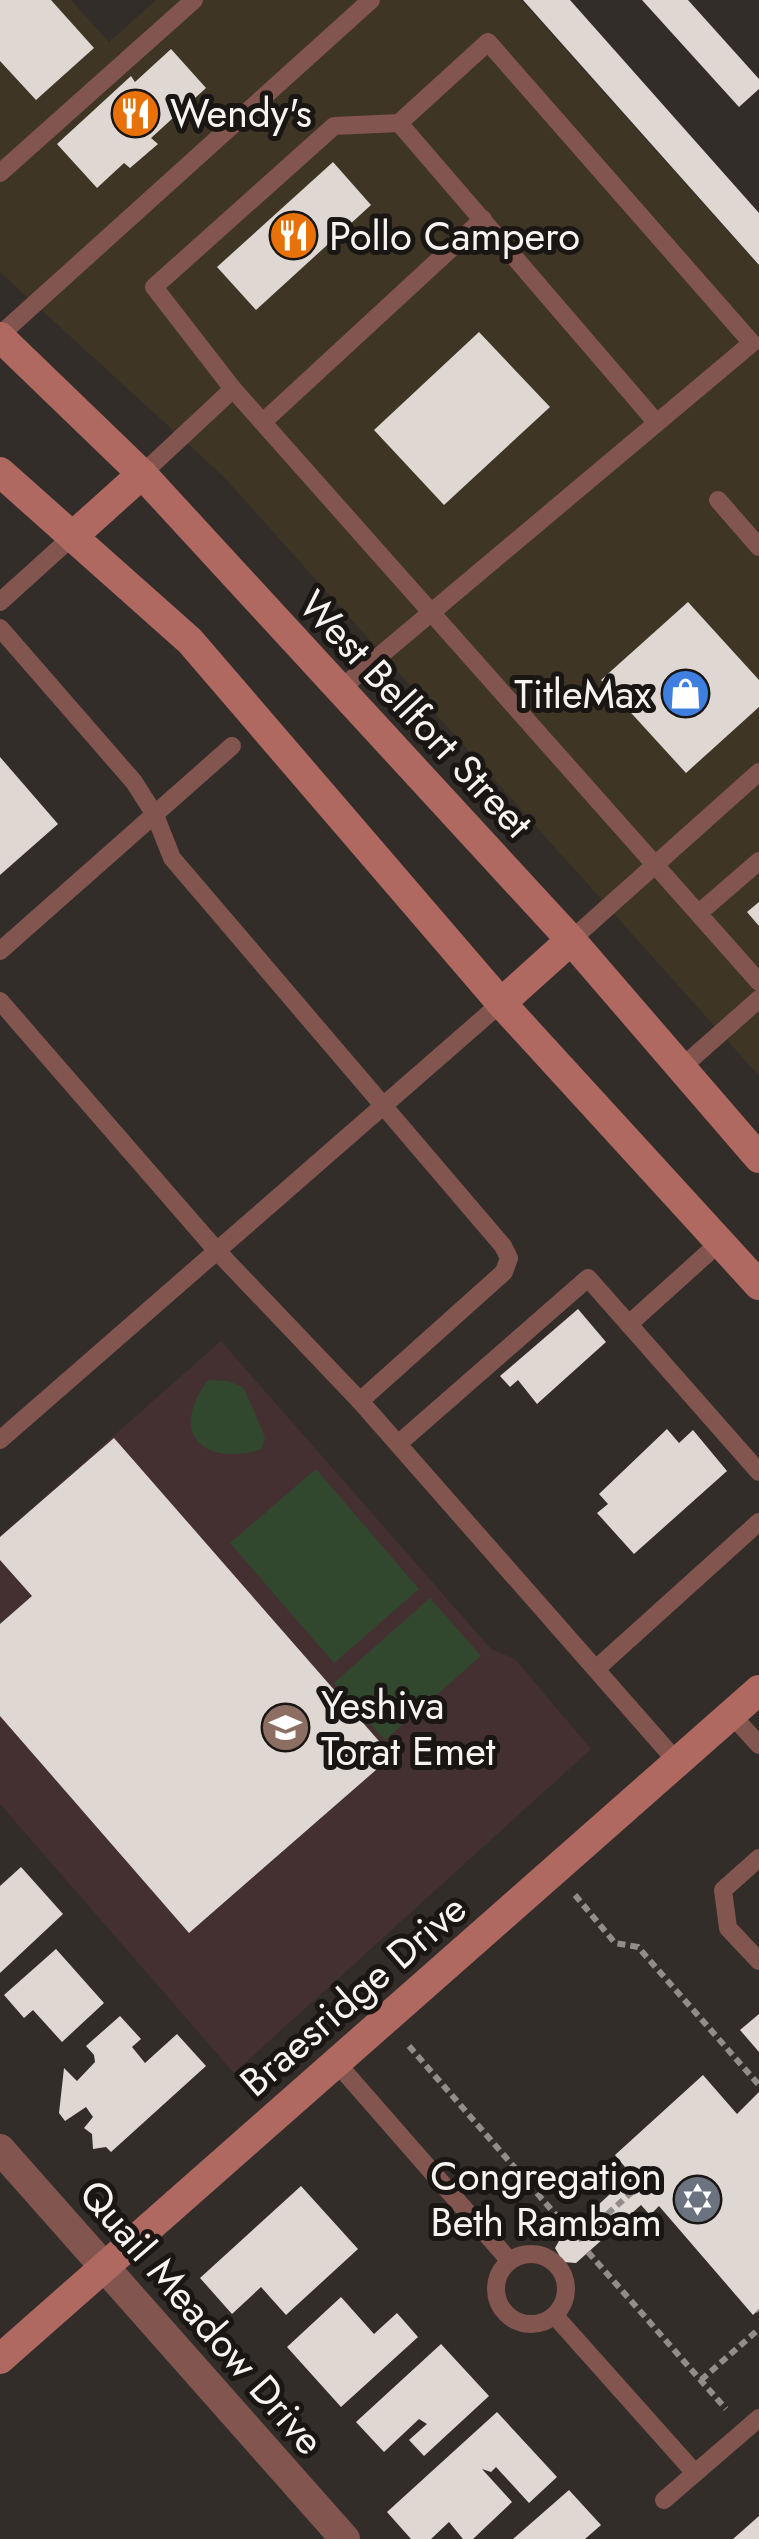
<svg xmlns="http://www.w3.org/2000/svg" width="759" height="2539" font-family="Jost,sans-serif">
  <rect width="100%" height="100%" fill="#332d2a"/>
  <polygon fill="#3e3524" points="0,0 71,0 109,42 156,0 521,0 759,266 759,1076 224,477 0,272"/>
  <polygon fill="#443031" points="221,1341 491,1649 515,1659 591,1749 234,2073 0,1804 0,1536"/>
  <g fill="#32482e">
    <path d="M208,1380L229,1381L244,1388L265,1437L262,1449C203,1467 168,1434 208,1380Z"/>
    <polygon points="316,1469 419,1589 334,1663 230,1543"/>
    <polygon points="430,1598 481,1656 385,1740 334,1683"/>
  </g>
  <g fill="#ded7d2">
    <polygon points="0,0 51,0 94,48 36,100 0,61"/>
    <polygon points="523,0 570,0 759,213 759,265"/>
    <polygon points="642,0 688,0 759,79 759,89 739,107"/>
    <polygon points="171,49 206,88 151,138 158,144 130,168 124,163 97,188 57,144 131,76 135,82"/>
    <polygon points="333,162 371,205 256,310 217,267"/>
    <polygon points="479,332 550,407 444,505 374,430"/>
    <polygon points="688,602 759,680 759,707 686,773 601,680"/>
    <polygon points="0,757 58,824 0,875"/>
    <polygon points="759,902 759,926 747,912"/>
    <polygon points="578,1309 606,1342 537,1404 518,1380 510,1387 500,1376"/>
    <polygon points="667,1429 679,1443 693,1430 727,1471 634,1554 597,1513 608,1504 599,1494"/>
    <polygon points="114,1438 392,1756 189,1933 0,1716 0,1624 32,1596 0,1560 0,1537"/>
    <polygon points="21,1867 63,1914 0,1973 0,1886"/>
    <polygon points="56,1949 104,2003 62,2042 33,2010 24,2018 4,1995"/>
    <polygon points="759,2014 759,2052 740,2030"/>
    <polygon points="120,2016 141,2039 132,2047 145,2063 177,2034 206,2066 111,2152 106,2147 93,2149 92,2134 84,2128 93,2117 86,2107 65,2121 59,2113 64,2068 77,2081 95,2062 94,2055 86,2046"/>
    <polygon points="703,2075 737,2114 759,2092 759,2309 753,2315 659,2206 650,2215 641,2205 576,2263 563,2262 555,2248 559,2241 622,2183 615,2176 625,2167 615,2155"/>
    <polygon points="301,2186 358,2249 286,2315 261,2287 232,2314 200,2278"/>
    <polygon points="341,2297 374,2334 397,2313 418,2337 341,2407 287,2347"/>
    <polygon points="441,2344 489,2396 424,2456 409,2440 427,2424 419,2419 384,2452 356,2422"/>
    <polygon points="497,2412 557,2477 529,2503 496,2467 491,2472 482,2469 512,2502 473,2539 463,2539 449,2522 431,2539 411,2539 387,2512"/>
    <polygon points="569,2490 601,2525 585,2539 513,2539"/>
    <polygon points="759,2516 759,2539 733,2539"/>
  </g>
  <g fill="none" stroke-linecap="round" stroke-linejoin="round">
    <g stroke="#928d8b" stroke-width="6" stroke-dasharray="8 5" stroke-linecap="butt">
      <polyline points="575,1895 615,1943 638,1947 759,2085"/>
      <polyline points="409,2046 569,2230"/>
      <polyline points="578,2240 631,2193"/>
      <polyline points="588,2252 726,2409"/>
      <polyline points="758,2310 759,2311"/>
      <polyline points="701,2380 759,2329"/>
    </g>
    <g stroke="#82554f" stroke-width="18">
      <polyline points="399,123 656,422"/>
      <polyline points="0,173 194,0"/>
      <polyline points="0,335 371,0"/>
      <polyline points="263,422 483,219"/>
      <polyline points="142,474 233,389"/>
      <polyline points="718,500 759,547"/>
      <polyline points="0,602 73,536"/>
      <polyline points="0,628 134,782 155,815 172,858 503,1246 509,1258 504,1272 360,1401"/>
      <polyline points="339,690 752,343 488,42 399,123 334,126 154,287 233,389 759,982"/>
      <polyline points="700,912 759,861"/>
      <polyline points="571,940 759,772"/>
      <polyline points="0,951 232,746"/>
      <polyline points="0,1001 217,1251 360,1401 678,1763"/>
      <polyline points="681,1068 759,999"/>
      <polyline points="629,1324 719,1243"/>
      <polyline points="0,1440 501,1003"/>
      <polyline points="398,1444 588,1278 759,1472"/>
      <polyline points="596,1669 759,1522"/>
      <polyline points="731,1714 759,1745"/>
      <polyline points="759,1858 723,1890 728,1928 759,1961"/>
      <polyline points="335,2061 509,2260"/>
      <circle cx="531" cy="2289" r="35"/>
      <polyline points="555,2316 695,2473"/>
      <polyline points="664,2500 759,2418"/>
    </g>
    <polyline stroke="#82554f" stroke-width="30" points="0,2149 345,2539"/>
    <g stroke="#b06961" stroke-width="30">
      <polyline points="0,337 142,474 571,940 759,1158"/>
      <polyline points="0,472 190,641 501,1003 759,1285"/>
      <polyline points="73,536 142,474"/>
      <polyline points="501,1003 571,940"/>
      <polyline points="0,2359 759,1690"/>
    </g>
  </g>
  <defs>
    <symbol id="restaurant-disc" viewBox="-11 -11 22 22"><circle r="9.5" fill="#e8710a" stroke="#191614"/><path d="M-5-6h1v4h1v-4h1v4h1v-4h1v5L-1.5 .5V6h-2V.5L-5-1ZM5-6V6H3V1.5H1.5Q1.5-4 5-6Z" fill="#fff"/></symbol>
    <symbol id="shop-disc" viewBox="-11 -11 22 22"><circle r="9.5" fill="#3f7fe0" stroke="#191614"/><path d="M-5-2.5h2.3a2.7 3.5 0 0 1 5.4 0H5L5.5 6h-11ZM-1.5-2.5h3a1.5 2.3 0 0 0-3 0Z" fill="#fff"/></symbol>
    <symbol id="school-disc" viewBox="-11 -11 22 22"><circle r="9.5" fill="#8d6e63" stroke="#191614"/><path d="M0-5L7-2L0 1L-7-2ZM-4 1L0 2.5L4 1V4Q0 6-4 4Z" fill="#fff"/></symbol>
    <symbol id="synagogue-disc" viewBox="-11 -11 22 22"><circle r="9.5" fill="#6b7280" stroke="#191614"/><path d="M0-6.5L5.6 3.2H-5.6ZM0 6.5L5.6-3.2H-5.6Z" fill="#fff"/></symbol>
  </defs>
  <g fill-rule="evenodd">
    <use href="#restaurant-disc" x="108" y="86" width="55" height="55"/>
    <use href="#restaurant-disc" x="266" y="208" width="55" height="55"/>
    <use href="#shop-disc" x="658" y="666" width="55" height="55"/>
    <use href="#school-disc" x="258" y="1700" width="55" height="55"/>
    <use href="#synagogue-disc" x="670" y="2172" width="55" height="55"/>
  </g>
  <g text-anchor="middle" stroke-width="10" stroke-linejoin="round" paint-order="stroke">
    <g font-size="40" fill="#f7f3f1" stroke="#191614" text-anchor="start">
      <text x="170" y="127">Wendy's</text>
      <text x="329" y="250">Pollo Campero</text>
      <text x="651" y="708" text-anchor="end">TitleMax</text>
      <text x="321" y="1719">Yeshiva<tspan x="321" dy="46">Torat Emet</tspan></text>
      <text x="662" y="2190" text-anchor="end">Congregation<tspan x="662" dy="46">Beth Rambam</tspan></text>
    </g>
    <g font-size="40" fill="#f7f3f1" stroke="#191614">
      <text transform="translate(416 714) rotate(47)" y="14">West Bellfort Street</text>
      <text transform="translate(353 1995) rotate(-41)" y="14">Braesridge Drive</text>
      <text transform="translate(202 2317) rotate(49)" y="14">Quail Meadow Drive</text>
    </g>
  </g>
</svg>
